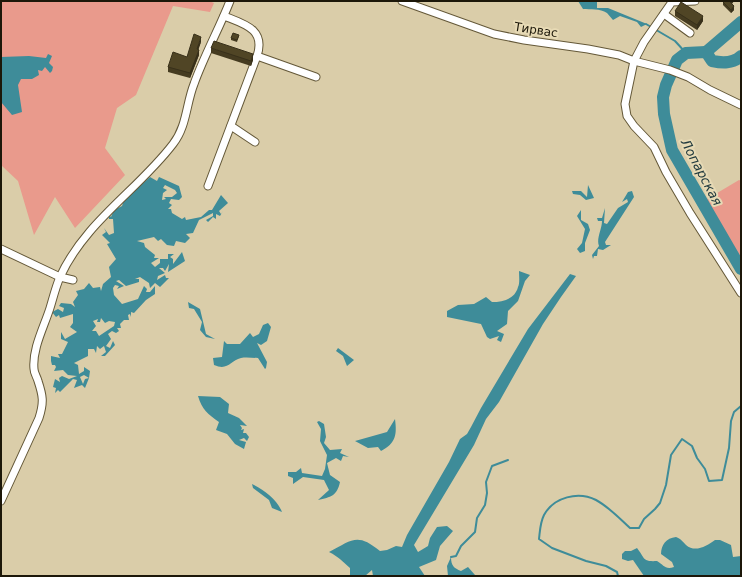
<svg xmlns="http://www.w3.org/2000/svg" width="742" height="577" font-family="'DejaVu Sans',sans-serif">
  <rect width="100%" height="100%" fill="#dacda9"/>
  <g fill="#e99a8c">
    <polygon points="1,1 209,1 214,3 210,12 173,6 136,95 117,108 105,148 125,175 75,228 55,197 34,235 18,181 1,165"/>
    <polygon points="739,180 741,181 741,269 702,202"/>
  </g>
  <g fill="#3e8c99" fill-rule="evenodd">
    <path d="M578,1H597V8H608L647,24L641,27L637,22L620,16L613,20C611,18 609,15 607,13C600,8 590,10 583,9Z"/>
    <polygon points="48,54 52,56 49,63 53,67 52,71 50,73 45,67 42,71 38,70 39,75 32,79 21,79 18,85 22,112 12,115 1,102 1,57 29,56 46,58"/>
    <path d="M150,177L157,181L159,177L179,186L182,197L179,200L171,199L169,203L172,205L168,209H171L172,213L182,219L185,217L186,220L201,217L209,210H212L221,195L228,203L219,211L221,214L223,211L220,216L216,214V219L213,217L208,222L206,220L213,216V213L199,220L193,233L186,234L190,238L185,243L176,241L174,246L167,245L161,239L158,241L154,237L137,241L144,243L145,247L155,255L154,258H159L151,263L155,267L160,263V259H168V254H174L170,257L173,259V264L182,252L185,261L168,272L169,264L165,271L163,268H159L165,273L158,276L157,280L165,275L166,278H169L160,287L155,283L150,288L149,283L140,277L135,279H139V282L126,286L119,280L116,281L124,286L117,289L119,286L115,285L113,288L114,295L122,304L138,299L144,286L147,289L146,292H150L155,286V294L146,300L134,313L131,312V317L130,314L128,315L129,320H124L120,324L121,328H117L119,331L116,333L112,331L108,334L111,339L106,346L110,348L113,341L115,345L105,356H101L106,352L104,346L100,349L97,346L96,353L94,349H88V356L74,363L78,365L79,374L84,371V367L90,371L89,378L84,375L80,377L83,384L85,379L89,378L85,388L82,385L74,388L77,380L73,379L60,392L58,390L55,393L56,388L53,387L55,379L60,382L59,378L62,376L69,379L77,376L68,375L63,370L54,371L56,367L55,365H52L51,361V356L60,358L58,354H62L68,342L61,339V332L65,339L77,332L70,327L73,323V314L60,318L59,315L56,317L52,312L58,309L63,312L64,308L59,306L61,303L71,304L75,307L73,302L78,295L76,291L84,289L89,283L93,288L100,287L101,291L103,284L111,277L109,267L116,259L107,244L110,243L102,235L106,232L104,228L109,235L114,233L113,219H109V215L111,217L114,210L122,206L124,200ZM165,185L175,190L177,193L172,197H164L166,199L162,200L163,193L167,190L163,188ZM101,318L105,323L109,321L115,322L114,326L99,336L96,331H92L96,326L93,321L98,319L97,322H100Z"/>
    <polygon points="588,185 594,198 586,200 580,195 573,194 572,191 581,191 587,197"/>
    <path d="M632,191L634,197L605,242L606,245H611L603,250L598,249L597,256H594L593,259L592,255L599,246C596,239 602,229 602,221H598L597,218H602L605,208L604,223L607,224L618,208L628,202L627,199L622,202L628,192Z"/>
    <polygon points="581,210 581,220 588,224 590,230 585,243 585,251 580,253 577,249 582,243 585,229 577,216"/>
    <path d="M519,271L530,275L525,281L518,301L508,311L507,324L497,331L504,334L501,342L497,340L499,336L490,339L487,337L481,324L447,317V311L458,305L474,304L486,297L492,302C503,302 515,299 518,287C520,283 519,276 519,271Z"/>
    <path d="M570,274L576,276L561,297L543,324L499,402L486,419L474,445L414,545L418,552L428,546L430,538L437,527L447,526L453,531L440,546L436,560L419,567L425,576H373L372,570L365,576H350V568C342,561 339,557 329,552C352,540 357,532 380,551L387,550L396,546L402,547L407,535L449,462L460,439L467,434L471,427L481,408L528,329Z"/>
    <polygon points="188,302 200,309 206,334 215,339 206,337 200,330 202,322 194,309 189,308"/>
    <path d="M268,323L271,327L267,341L261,345L257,343L267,362L266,368L265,369L258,358C253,358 246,357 241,358C230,361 228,371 214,365L213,358L222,357L224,341L227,344H240L250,333L253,337L259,334L263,325Z"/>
    <polygon points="338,348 354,360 347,366 343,356 336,351"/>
    <path d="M198,396L220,397L229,404L228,413L239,418L247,426L240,425L242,428L241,430L244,429L243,433H246L249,437L247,441L244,438L239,440L246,442L244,449L235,444L227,434L216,430L219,422C208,414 202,410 198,396Z"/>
    <path d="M395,419C397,435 396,443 381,451L378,447L368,448L355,441L387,432Z"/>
    <path d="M319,421L324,424L326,437L324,443L330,450L342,449L340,453L349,457L343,456L341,461L336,458L327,463L330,475L340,482C337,496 331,497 318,500L329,490L324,480L303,477L293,484V478L288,476V472H296L301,468L302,473L322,476L325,469L327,455L320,441L321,429L317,422Z"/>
    <path d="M252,484C264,490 277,499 282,512L272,508L269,500L253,488Z"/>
    <path d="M676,537C681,539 682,541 686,545C695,553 707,546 715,540H720L731,545L733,557L741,556V576H644L633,560L628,561L622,559V554L625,551H631L637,548C645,558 642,562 657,561C664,565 665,570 674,567L672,562L661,554C661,545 666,538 676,537Z"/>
    <path d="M451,557C451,566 454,568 461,571L468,567L475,575L474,576H448L447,566Z"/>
  </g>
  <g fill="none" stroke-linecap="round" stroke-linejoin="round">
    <g stroke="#3e8c99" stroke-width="2">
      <polyline points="646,24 675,41 686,53"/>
      <polyline points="451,557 456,556 461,546 475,532 477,518 485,505 487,493 486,482 492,466 508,460"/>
      <path d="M618,576L617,572L606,566L586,561L552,548L539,539C540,531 540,523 544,515C554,497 578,491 596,500C609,507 619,518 630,528H639L644,519L655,509L660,503L666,485L671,455L682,439L692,446L697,458L705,469L709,481L722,480L729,448L731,421L734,412L741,406"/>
    </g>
    <g stroke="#3e8c99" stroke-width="12">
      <polyline points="706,52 741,22"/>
      <path d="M741,56C733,64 722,63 712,61L706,52L686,53L677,60L666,85L663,97L664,114L672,150L741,269"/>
    </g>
    <defs>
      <g id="minor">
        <polyline points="402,1 494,34 524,40 588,49 619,55 634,61 670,70 688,77 710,90 741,105"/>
        <polyline points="695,1 672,2 644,42 634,61 625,104 627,116 634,126 654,147 666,172 690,213 741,293"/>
        <polyline points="664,14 690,33"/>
        <path d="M224,16C244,24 266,29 257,56L316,77"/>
        <polyline points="231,126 255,142"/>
        <polyline points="208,186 257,56"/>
        <polyline points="1,249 60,277 73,280"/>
        <path d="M1,501L39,418C44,402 43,396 38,381C37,377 34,373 34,369C32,349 44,327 50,308C53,298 56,286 60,277C85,222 138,190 173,144C187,126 186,104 194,84C204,56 219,29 230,1"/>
      </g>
    </defs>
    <use href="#minor" stroke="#645838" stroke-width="9"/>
    <use href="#minor" stroke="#fff" stroke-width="7"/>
  </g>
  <g fill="#453b20">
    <polygon points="724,1 734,1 732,4 734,10 731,13 723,5 723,2"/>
    <polygon points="675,11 703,21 697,30 675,16"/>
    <polygon points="239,36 237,42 231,40 231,38"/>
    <polygon points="201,42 198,49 199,55 190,78 168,72 168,67 187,57"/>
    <polygon points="211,48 253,60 251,66 211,53"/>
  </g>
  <g fill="#38301a">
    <polygon points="731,1 734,1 730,5 730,2"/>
    <polygon points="734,6 734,10 731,13 731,10"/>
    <polygon points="703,16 703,21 697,30 697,25"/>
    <polygon points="201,37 201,42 197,54 197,49"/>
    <polygon points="199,50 199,55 190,78 190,73"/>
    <polygon points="253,54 253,60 251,66 251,61"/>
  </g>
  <g fill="#504525" stroke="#38301a">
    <polygon points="724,1 731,1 730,2 734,6 731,10 723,2"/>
    <polygon points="681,2 703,16 697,25 675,11"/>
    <polygon points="233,33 239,35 237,40 231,38"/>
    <polygon points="194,34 201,37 197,49 199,50 190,73 168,67 173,52 187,57"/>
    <polygon points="214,41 253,54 251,61 211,48"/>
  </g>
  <g text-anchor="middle" stroke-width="4" stroke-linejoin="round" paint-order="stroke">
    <g font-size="12" fill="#1c1709" stroke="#e7dab5">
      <text transform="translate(536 30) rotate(9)" y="4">Тирвас</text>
    </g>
    <g font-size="13" font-style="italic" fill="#213a3e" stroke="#e7dab5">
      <text transform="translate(702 172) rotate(62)" y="5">Лопарская</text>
    </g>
  </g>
  <rect width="742" height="577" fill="none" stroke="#1c1709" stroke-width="4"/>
</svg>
